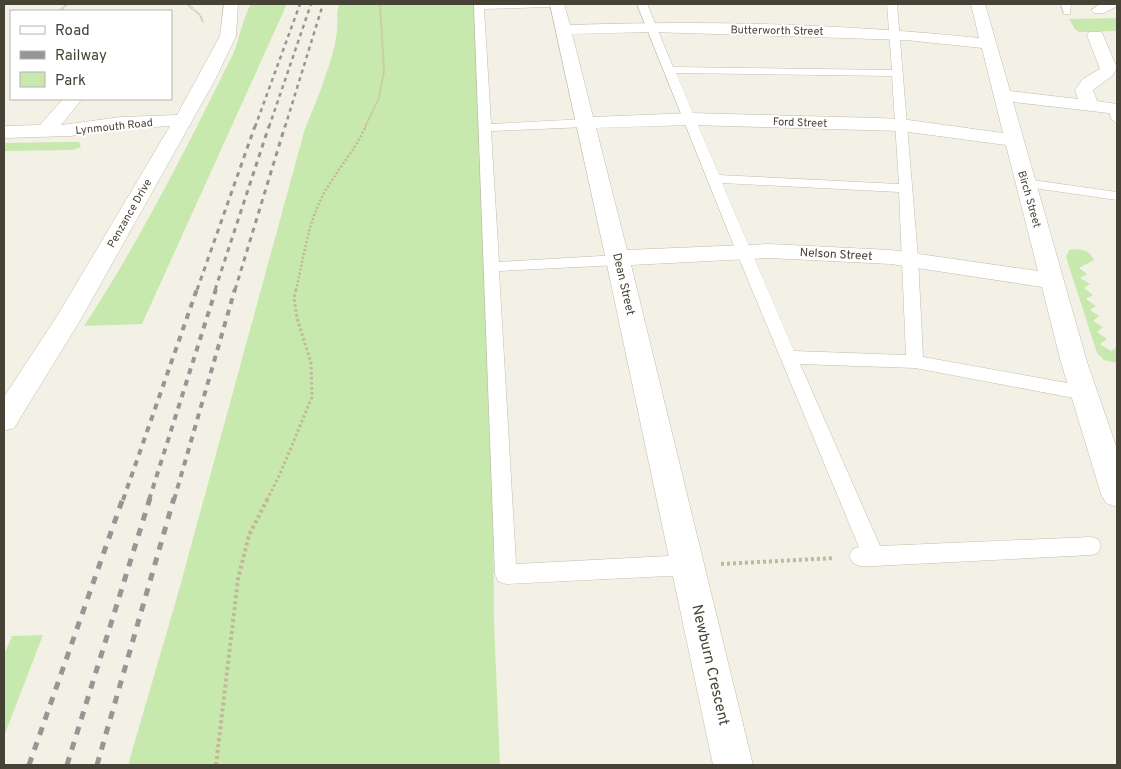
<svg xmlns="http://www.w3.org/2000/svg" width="1121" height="769" font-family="Overpass,sans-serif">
  <rect width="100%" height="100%" fill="#f3f1e6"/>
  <g fill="#c8e9ae">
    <path d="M251,4H287L142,324L84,326C141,239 187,147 233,54C240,38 242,20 251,4Z"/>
    <path d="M339,4H476L493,467L494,622L500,765H128L177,597L304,132C315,104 334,60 337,31C338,21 336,14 339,4Z"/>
    <polygon points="1116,17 1117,17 1117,31 1079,32 1075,29 1069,19 1117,18"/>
    <polygon points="68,142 79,142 81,147 73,150 4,151 4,143"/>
    <path d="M1069,250C1079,248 1090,250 1094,260L1079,268L1087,274L1080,278L1090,284L1084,288L1093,295L1086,299L1096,306L1090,310L1099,316L1093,321L1103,327L1097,332L1107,339L1100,344L1111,351L1117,347V363L1104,360L1097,353L1066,257Z"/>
    <polygon points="43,635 4,736 4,655 12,636"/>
  </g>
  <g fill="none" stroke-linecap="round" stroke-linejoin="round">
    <defs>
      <g id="service">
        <polygon points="474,4 554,4 549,7 484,9 491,124 586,119 592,123 586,127 491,131 499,262 618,255 623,257 625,260 623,263 618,265 499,271 516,564 688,555 696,558 699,565 696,572 688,575 506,584 498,581 495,574"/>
        <path d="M637,4H647L673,67L892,70L887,4H897L918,258L923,357L1084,386L1090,388L1093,393L1090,398L1084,400L915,368L800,364L880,546L1091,537L1098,539L1101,546L1098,553L1091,555L874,566H860L853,563L849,556L853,549L859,547L736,251ZM676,73L892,76L899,184L719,175ZM722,183L899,192L906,355L794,351Z"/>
        <polygon points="1061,4 1071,4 1070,14 1064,14"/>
        <polygon points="1115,106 1117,106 1117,123 1111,119 1109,109"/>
        <polygon points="1025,179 1117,192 1117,200 1020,186 1018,183"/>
      </g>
      <g id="minor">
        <polygon points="224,4 238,4 236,36 216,78 81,319 14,428 4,431 4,397 59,313 170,126 121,129 70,136 4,138 4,126 40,125 63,99 82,99 61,125 121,117 177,115 220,36"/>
        <path d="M550,4H564L570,25C706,20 844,24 979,38L971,4H985L1010,91L1078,99L1075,90L1083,79L1100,69L1087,35L1089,32H1101L1103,35L1117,68L1112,76L1093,90L1097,101L1117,104V114L1013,102L1087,362L1117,449V507L1106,503L1101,494L1061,362L1042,287L891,264L769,258L631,265L753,765H713L606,260ZM651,32L906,40L982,48L1003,133L901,119L878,118L690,113L593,117L572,34ZM690,125L901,131L1006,145L1038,271L891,250L769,244L627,250L596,128Z"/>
        <polygon points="1100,4 1117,4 1117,6 1104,13 1094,13 1091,10"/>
      </g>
    </defs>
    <use href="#service" stroke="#c2bdab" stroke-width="1"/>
    <use href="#minor" stroke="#c2bdab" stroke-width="1"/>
    <g stroke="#c1b899" stroke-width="2" stroke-dasharray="1 1" stroke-linecap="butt">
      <polyline points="187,4 200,15 203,22"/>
      <polyline points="60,11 67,4"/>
      <polyline points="365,127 379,98 384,71 380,4"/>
    </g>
    <path stroke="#c1b899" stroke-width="2.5" stroke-dasharray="2 2" stroke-linecap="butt" d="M296,290C302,266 307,230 317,208C329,178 353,155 366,126"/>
    <polyline stroke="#c1b899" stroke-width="3" stroke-dasharray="2.5 2.5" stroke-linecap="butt" points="267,500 280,474 312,397 311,363 297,318 294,298 296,289"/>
    <g stroke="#c1b899" stroke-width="4" stroke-dasharray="3 3" stroke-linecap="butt">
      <polyline points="721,564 835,558"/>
      <polyline points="216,765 238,579 249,535 268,498"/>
    </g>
    <use href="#service" fill="#fff" fill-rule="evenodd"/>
    <use href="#minor" fill="#fff" fill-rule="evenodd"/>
    <g stroke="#969696" stroke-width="2.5" stroke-dasharray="4 4" stroke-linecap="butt">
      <polyline points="255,127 300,4"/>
      <polyline points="269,127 311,4"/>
      <polyline points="285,127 323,4"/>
    </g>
    <g stroke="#969696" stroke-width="3" stroke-dasharray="5 5" stroke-linecap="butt">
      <polyline points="197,290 255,126"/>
      <polyline points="215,290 269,126"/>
      <polyline points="235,290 285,126"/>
    </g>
    <g stroke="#969696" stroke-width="4" stroke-dasharray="6 6" stroke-linecap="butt">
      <polyline points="123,500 197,289"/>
      <polyline points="149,500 216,289"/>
      <polyline points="174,500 235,289"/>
    </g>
    <g stroke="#969696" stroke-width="5" stroke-dasharray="8 8" stroke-linecap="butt">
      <polyline points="29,765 123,498"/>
      <polyline points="67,765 150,498"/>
      <polyline points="97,765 174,498"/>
    </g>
  </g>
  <g text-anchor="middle" stroke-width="4" stroke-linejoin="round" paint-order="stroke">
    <g font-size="11" fill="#464235" stroke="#fff">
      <text transform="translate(777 30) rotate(1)" y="4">Butterworth Street</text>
      <text transform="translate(800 122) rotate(2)" y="4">Ford Street</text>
      <text transform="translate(114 126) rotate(-6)" y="4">Lynmouth Road</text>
      <text transform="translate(1030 199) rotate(74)" y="4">Birch Street</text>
      <text transform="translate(129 213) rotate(-60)" y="4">Penzance Drive</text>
    </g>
    <g font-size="12" fill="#464235" stroke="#fff">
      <text transform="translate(836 254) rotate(3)" y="4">Nelson Street</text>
      <text transform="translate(624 284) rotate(77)" y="4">Dean Street</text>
    </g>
    <g font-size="15" fill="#464235" stroke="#fff">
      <text transform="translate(711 665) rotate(77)" y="5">Newburn Crescent</text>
    </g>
  </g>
  <rect width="1121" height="769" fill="none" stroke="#464235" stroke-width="10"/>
  <rect x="10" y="10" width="162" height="90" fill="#ffffff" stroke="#b5b3ae"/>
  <rect x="20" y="26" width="25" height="8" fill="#ffffff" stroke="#b5b3ae"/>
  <text x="55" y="35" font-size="15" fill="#464235">Road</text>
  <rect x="20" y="51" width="25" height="8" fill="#969696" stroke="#b5b3ae"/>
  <text x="55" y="60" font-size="15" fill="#464235">Railway</text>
  <rect x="20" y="72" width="25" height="15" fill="#c8e9ae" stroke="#b5b3ae"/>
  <text x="55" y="85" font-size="15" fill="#464235">Park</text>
</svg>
